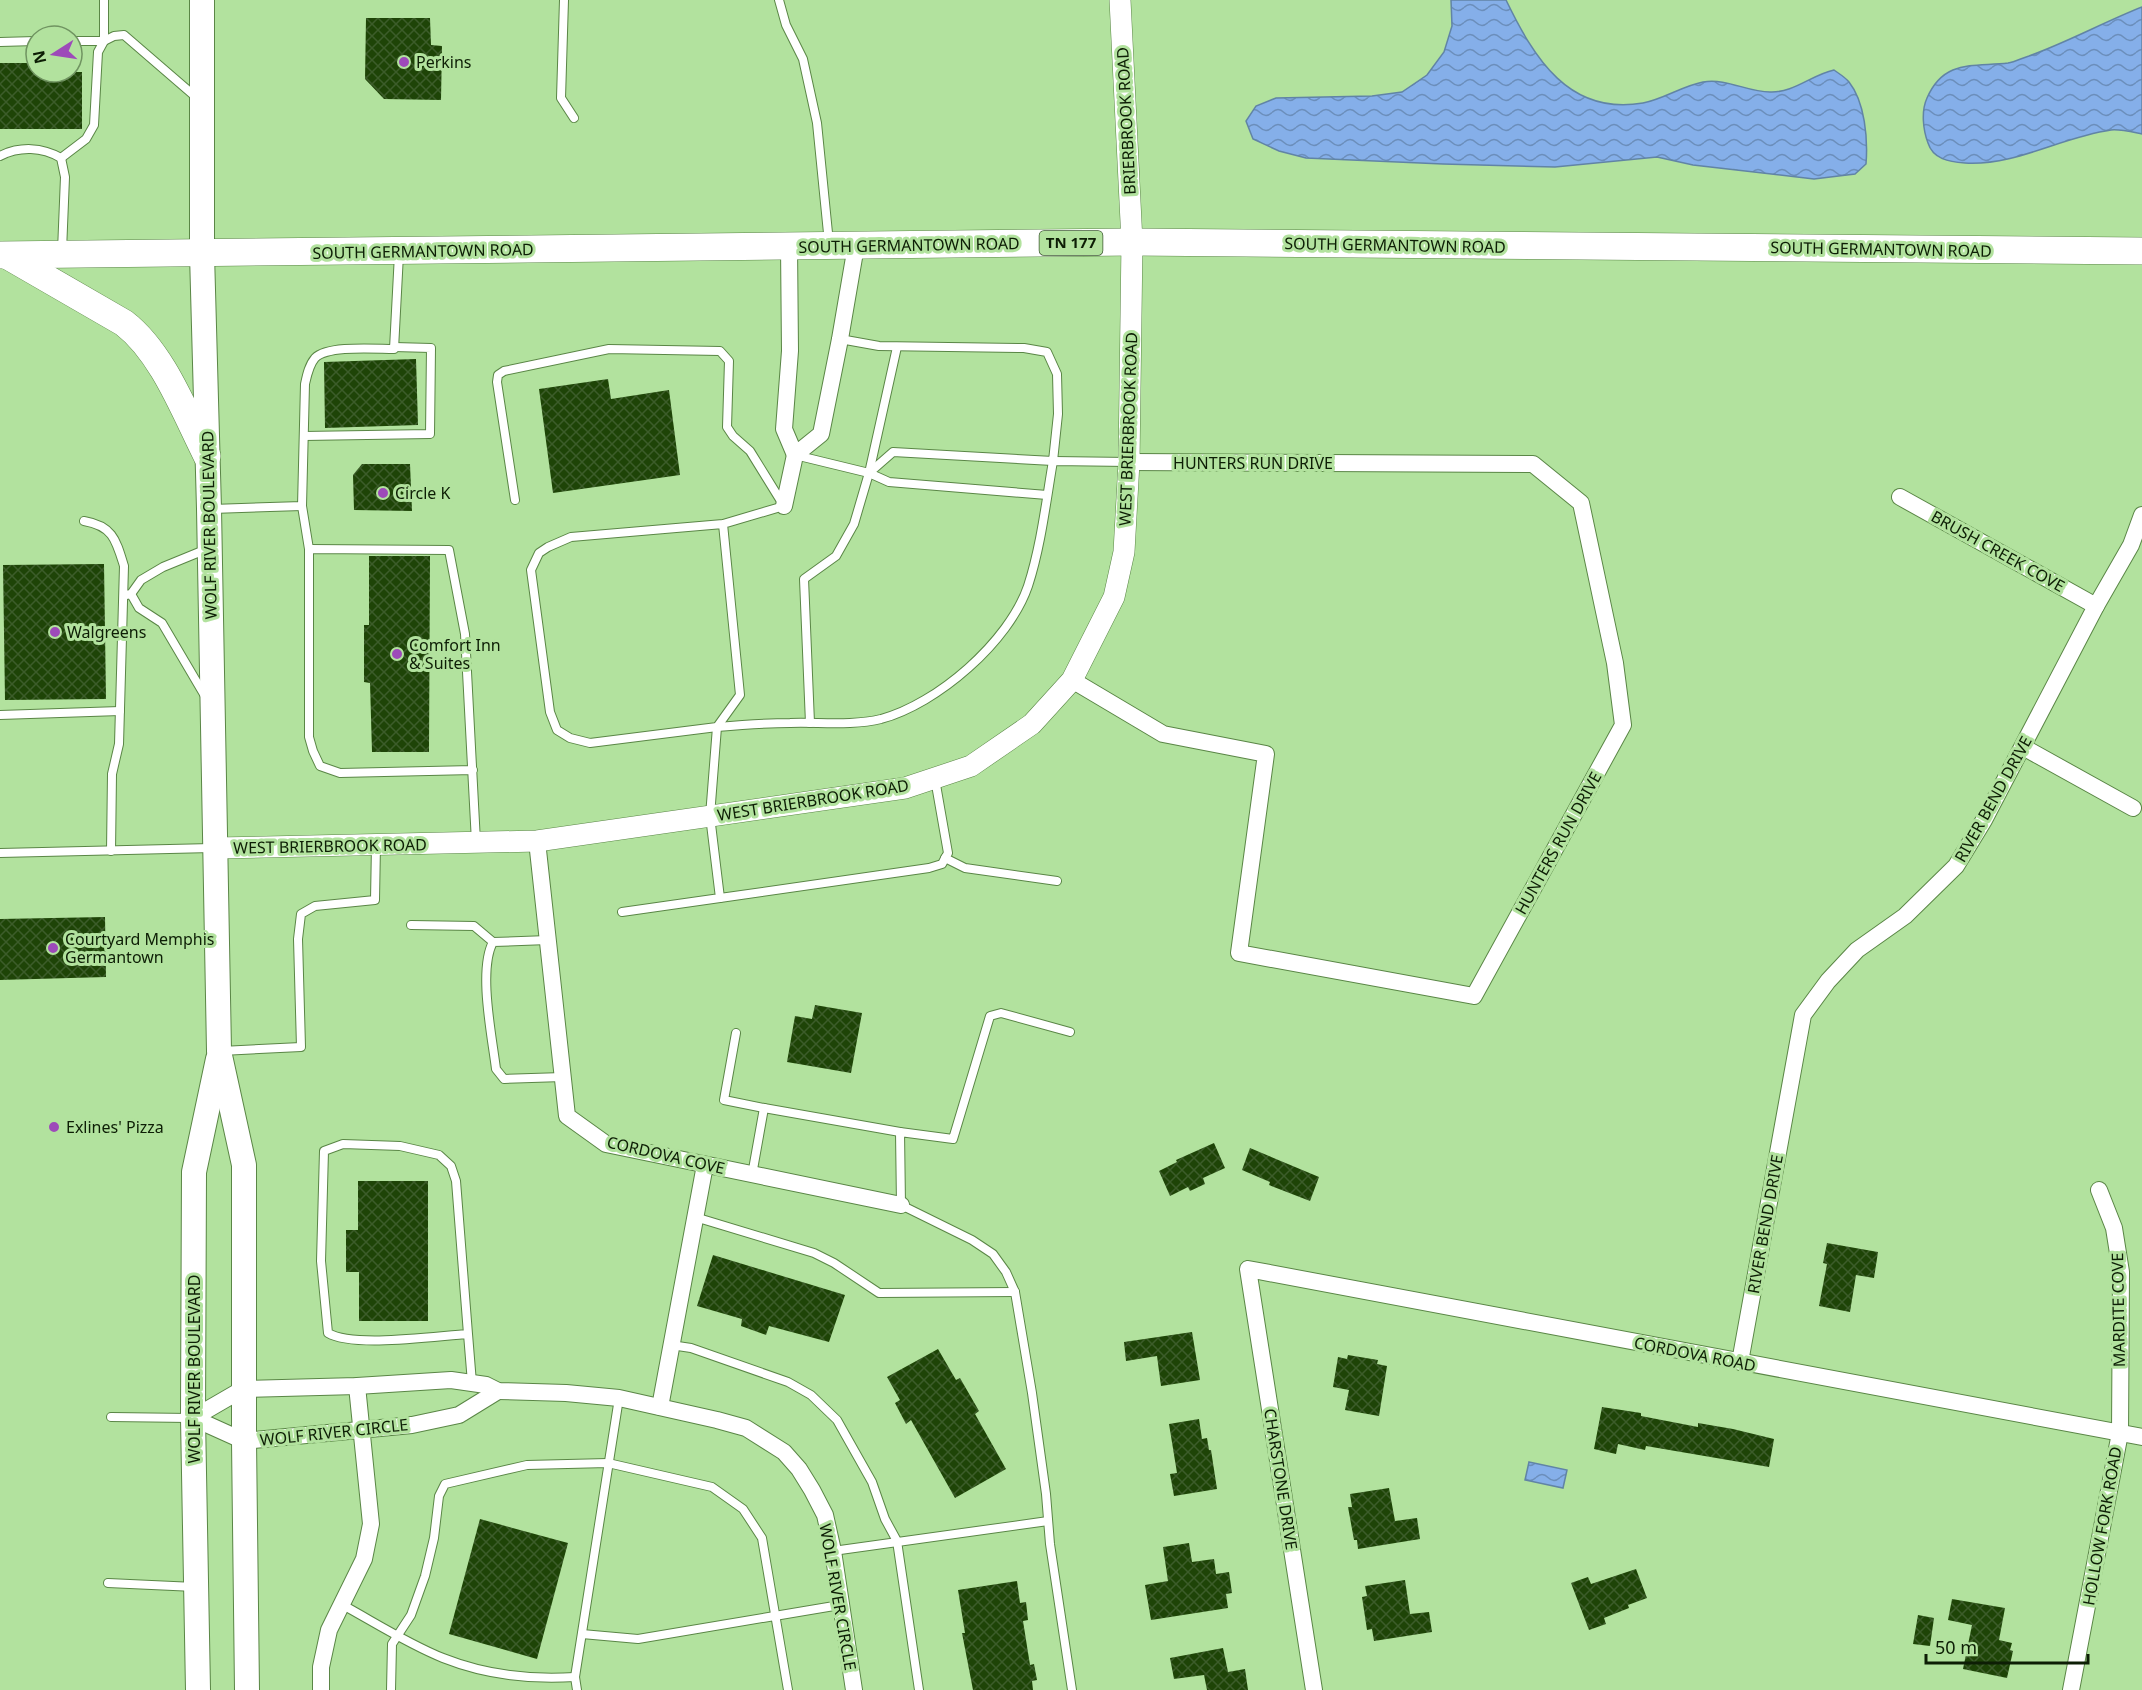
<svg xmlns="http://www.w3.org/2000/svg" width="2142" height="1690" font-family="'Noto Sans',sans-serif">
  <defs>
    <pattern id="water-waves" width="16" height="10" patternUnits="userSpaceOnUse" patternTransform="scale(1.5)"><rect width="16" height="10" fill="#85afe9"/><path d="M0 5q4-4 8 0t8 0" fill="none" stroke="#6b8ebb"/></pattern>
    <pattern id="building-cross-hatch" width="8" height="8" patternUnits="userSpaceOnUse" patternTransform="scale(1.5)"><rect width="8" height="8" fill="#1e4407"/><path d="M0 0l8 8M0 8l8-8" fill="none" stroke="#3c5c2a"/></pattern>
  </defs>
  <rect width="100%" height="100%" fill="#b2e29e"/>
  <g fill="url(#water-waves)" stroke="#6184a5" stroke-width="1.5">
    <path d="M1451,0H1506C1534,58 1569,116 1643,103C1664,99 1682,86 1703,82C1727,78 1747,92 1770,92C1794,93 1811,75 1834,70C1838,73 1845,77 1849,82C1865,102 1868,139 1866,164L1855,174L1814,179L1693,165L1657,157L1555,167L1443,164L1306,158L1279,151L1253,139L1246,121L1256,106L1276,98L1372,96L1402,92L1427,75L1444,52L1452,26Z"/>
    <path d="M2142,7V134C2132,132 2120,129 2111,130C2061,137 2016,166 1965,163C1949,162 1933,159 1928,143C1923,130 1921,111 1927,98C1944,59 1973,67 2008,63C2015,62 2022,58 2029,56C2068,42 2104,22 2142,7Z"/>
    <polygon points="1529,1462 1567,1470 1563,1488 1525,1480"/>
  </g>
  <g fill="url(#building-cross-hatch)">
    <polygon points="366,18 430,18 431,45 442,46 441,100 384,99 365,79"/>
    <polygon points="0,63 36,63 36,72 82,72 82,129 0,129"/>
    <polygon points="416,359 418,425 325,428 324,362"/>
    <polygon points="608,379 611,399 669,390 680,475 553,493 539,389"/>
    <polygon points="362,464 410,464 412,511 354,510 353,475"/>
    <polygon points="369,556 430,556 429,752 372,752 370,683 364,682 364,625 369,625"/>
    <polygon points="104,564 106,699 5,700 3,565"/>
    <polygon points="105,917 106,977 0,980 0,919"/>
    <polygon points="815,1005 862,1013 851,1073 787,1062 795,1016 812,1019"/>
    <polygon points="1214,1143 1225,1168 1203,1178 1205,1184 1190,1191 1188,1187 1170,1196 1159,1171 1177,1162 1176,1160"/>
    <polygon points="1250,1148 1319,1177 1310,1201 1269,1185 1270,1182 1242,1170"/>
    <polygon points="358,1181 428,1181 428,1321 359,1321 359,1272 346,1272 346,1230 358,1230"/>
    <polygon points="1827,1243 1878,1252 1874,1278 1856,1275 1850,1312 1819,1306 1827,1264 1823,1263"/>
    <polygon points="713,1255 845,1295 829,1342 769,1326 766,1335 741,1326 742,1319 697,1306"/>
    <polygon points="1192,1332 1200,1380 1161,1386 1157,1356 1126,1361 1124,1342"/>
    <polygon points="938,1349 956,1380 960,1378 979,1411 975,1414 1006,1469 955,1498 911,1420 906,1424 895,1403 900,1400 887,1377"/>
    <polygon points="1348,1355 1378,1360 1377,1364 1387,1366 1379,1416 1345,1410 1349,1390 1333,1387 1338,1357 1347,1359"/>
    <polygon points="1602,1407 1641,1413 1641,1416 1698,1427 1698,1423 1733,1429 1774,1439 1769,1467 1646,1446 1645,1450 1618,1444 1616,1454 1594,1449"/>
    <polygon points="1199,1419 1202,1439 1207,1438 1209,1450 1211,1450 1217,1489 1174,1496 1170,1474 1177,1473 1169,1424"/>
    <polygon points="1389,1488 1395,1521 1417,1518 1420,1539 1358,1549 1357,1540 1354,1540 1348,1507 1352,1507 1350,1494"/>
    <polygon points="480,1519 568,1543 537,1659 449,1634"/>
    <polygon points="1189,1543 1192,1562 1214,1559 1216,1574 1229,1572 1232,1593 1226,1594 1228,1608 1151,1620 1145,1585 1168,1581 1163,1547"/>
    <polygon points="1636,1569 1647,1598 1628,1605 1629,1608 1604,1618 1606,1624 1589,1630 1571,1583 1588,1577 1591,1584"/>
    <polygon points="1405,1580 1410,1614 1429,1612 1432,1632 1374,1641 1372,1629 1367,1630 1362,1597 1367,1596 1365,1586"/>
    <polygon points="1017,1581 1020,1603 1026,1602 1028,1620 1023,1621 1030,1665 1034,1664 1037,1680 1032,1681 1033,1690 973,1690 962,1633 965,1633 958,1590"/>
    <polygon points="1952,1599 2005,1608 1999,1640 2012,1643 2010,1650 2013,1651 2007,1678 1963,1669 1972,1625 1948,1620"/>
    <polygon points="1918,1615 1934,1618 1930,1646 1913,1644"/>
    <polygon points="1223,1648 1228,1672 1245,1669 1248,1690 1207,1690 1204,1675 1174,1679 1170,1658"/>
  </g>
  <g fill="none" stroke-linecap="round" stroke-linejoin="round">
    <defs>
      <g id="service">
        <polyline points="564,0 561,98 574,118"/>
        <polyline points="779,0 786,25 803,59 817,123 829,243"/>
        <polyline points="72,41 104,41 114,36 124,35 197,98"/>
        <polyline points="0,42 36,41"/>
        <path d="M0,156C20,146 42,147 61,158L65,177L62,251"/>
        <polyline points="61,158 86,139 94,125 98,52 104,41 104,0"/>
        <polyline points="840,339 879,346 1024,348 1047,352 1057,374 1058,414 1053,461 893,452 869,473"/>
        <polyline points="304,436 430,434 431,348 394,347"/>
        <polyline points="795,455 869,473 889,482 1047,495"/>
        <polyline points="515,500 497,382 498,375 504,371 609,349 720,351 729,361 727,427 733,436 750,451 784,506 723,524 571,537 548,547 539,553 531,570 550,712 557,730 570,738 590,743 717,727 740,695 723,524"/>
        <polyline points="302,506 309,549"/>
        <path d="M212,509L302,506L305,384C307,375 309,365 315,358C328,345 375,349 394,349L399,254"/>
        <path d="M84,521C113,526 116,540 124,566L119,744L112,774L111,851"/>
        <polyline points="131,594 139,608 162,623 205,696"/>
        <polyline points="126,595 131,594 141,580 163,567 207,549"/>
        <polyline points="0,715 120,711"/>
        <polyline points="810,723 804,579 836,556 854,524 869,473 897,347"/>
        <polyline points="473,770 340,773 320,766 313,751 309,737 309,549 449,550 465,634 476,842"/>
        <polyline points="0,853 212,848"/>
        <polyline points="945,858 965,868 1057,881"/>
        <polyline points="720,898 929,868 942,864 948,853 935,779"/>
        <path d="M622,912L720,898L710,816L717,727C741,725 766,723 790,723C819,722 852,726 881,719C937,704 1009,642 1028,586C1041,546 1046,502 1053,461L1129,462"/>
        <polyline points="411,925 474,926 493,942"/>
        <path d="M548,940L493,942C478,970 492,1036 496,1069L504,1079L563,1077"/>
        <polyline points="1070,1032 1001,1013 990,1016 953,1139 900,1132 901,1205 972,1240 993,1254 1006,1272 1015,1292 1032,1393 1046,1494 1050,1544 1072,1690"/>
        <polyline points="736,1033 724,1100 764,1108"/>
        <polyline points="221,1051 301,1047 298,939 301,914 315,906 375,900 376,845"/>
        <polyline points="752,1175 764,1108 900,1132"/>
        <polyline points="695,1217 814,1253 834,1263 879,1293 1015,1292"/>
        <path d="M468,1334L456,1181L451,1166L439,1155L400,1146L343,1144L324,1151L321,1261L328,1333C353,1348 436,1336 468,1334L472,1383"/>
        <polyline points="671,1345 691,1348 788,1382 811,1395 837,1420 872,1482 885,1519 897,1541 919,1690"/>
        <polyline points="111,1417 190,1418"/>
        <polyline points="833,1551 1048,1521"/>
        <polyline points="108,1583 195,1587"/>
        <path d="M341,1604C374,1622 408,1644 443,1658C486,1675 529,1680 575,1677"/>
        <polyline points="582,1634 638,1639 840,1605"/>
        <polyline points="391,1690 392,1644 411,1615 425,1576 434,1538 439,1496 445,1484 527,1465 608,1463 712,1487 743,1509 762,1538 788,1690"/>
        <polyline points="577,1690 575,1677 619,1398"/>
      </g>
      <g id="minor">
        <polyline points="789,246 790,351 784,429 795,455 821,434 840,339 856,246"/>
        <polyline points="1900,497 2096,606"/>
        <polyline points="784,506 795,455"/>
        <polyline points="1072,680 1163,734 1266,754 1239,953 1474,996 1623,725 1615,663 1581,503 1533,464 1129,462"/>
        <polyline points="2023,747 2133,808"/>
        <polyline points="537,841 567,1116 606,1144 901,1205"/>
        <polyline points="1740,1362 1803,1015 1828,981 1857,950 1905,916 1956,866 1984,820 2096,606 2131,545 2142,515"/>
        <polyline points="660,1407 705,1165"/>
        <polyline points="193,1418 243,1389 357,1386 451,1380 486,1385 498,1391 566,1393 619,1398 717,1420 746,1428 784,1452 799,1469 812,1490 825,1515 833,1551 854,1690"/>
        <polyline points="193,1418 244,1441 412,1425 459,1415 498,1391"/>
        <polyline points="321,1690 321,1667 329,1630 364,1559 371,1524 357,1386"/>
        <polyline points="1314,1690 1248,1269 2142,1437"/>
        <polyline points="2071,1690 2120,1433 2121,1272 2114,1228 2099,1190"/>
      </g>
      <polyline id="tertiary" points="216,848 537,841 905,788 971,766 1032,724 1072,680 1114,597 1124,552 1129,462 1132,242 1120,0"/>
      <g id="secondary">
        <polyline points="202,0 202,254 209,509 219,1051 244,1165 244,1441 247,1690"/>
        <polyline points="198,1690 193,1418 194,1172 218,1059"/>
      </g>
      <g id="primary">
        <polyline points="0,255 1132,242 2142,251"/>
        <path d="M8,256L124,323C163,353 185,413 207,456"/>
      </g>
    </defs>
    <use href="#service" stroke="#5a8646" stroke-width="10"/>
    <use href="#minor" stroke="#5a8646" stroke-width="18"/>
    <use href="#tertiary" stroke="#5a8646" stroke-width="22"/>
    <use href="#secondary" stroke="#5a8646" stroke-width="26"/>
    <use href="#primary" stroke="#5a8646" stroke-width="28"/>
    <use href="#service" stroke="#fff" stroke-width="8"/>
    <use href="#minor" stroke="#fff" stroke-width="16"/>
    <use href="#tertiary" stroke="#fff" stroke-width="21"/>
    <use href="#secondary" stroke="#fff" stroke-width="24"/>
    <use href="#primary" stroke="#fff" stroke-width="27"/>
  </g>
  <g fill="#9d4ab9" stroke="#b2e29e" stroke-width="2">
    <circle cx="404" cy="62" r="6"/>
    <circle cx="383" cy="493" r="6"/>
    <circle cx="55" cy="632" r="6"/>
    <circle cx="397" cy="654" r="6"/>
    <circle cx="53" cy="948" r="6"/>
    <circle cx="54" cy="1127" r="6"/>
  </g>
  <g text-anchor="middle" stroke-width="6" stroke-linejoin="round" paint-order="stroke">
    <rect fill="#b2e29e" stroke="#3e5933" stroke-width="1.5" x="1039.5" y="231" width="63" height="24" rx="4.5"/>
    <g font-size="15" font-weight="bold" fill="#0d1e05">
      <text x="1071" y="248">TN 177</text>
    </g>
    <g font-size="16" fill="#0d1e05" stroke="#b2e29e" text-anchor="start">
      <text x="416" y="68">Perkins</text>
      <text x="395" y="499">Circle K</text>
      <text x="67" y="638">Walgreens</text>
      <text x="409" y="651">Comfort Inn<tspan x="409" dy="18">&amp; Suites</tspan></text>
      <text x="65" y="945">Courtyard Memphis<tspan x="65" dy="18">Germantown</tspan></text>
      <text x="66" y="1133">Exlines' Pizza</text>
    </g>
    <g font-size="16" fill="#0d1e05" stroke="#b2e29e">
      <text transform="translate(1126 121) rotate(-93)" y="6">BRIERBROOK ROAD</text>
      <text transform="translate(909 245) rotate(-1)" y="6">SOUTH GERMANTOWN ROAD</text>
      <text transform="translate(1395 245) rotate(1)" y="6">SOUTH GERMANTOWN ROAD</text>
      <text transform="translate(1881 249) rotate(1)" y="6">SOUTH GERMANTOWN ROAD</text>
      <text transform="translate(423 251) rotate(-1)" y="6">SOUTH GERMANTOWN ROAD</text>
      <text transform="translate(1128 429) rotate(-88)" y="6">WEST BRIERBROOK ROAD</text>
      <text x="1253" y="469">HUNTERS RUN DRIVE</text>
      <text transform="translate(209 525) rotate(-91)" y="6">WOLF RIVER BOULEVARD</text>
      <text transform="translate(1998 551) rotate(29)" y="6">BRUSH CREEK COVE</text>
      <text transform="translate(1993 799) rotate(-61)" y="6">RIVER BEND DRIVE</text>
      <text transform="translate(813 800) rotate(-9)" y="6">WEST BRIERBROOK ROAD</text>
      <text transform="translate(1558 843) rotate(-61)" y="6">HUNTERS RUN DRIVE</text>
      <text transform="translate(330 846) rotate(-1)" y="6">WEST BRIERBROOK ROAD</text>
      <text transform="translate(666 1155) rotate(13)" y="6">CORDOVA COVE</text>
      <text transform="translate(1765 1224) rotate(-80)" y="6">RIVER BEND DRIVE</text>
      <text transform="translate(2118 1310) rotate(-91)" y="6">MARDITE COVE</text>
      <text transform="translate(1695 1354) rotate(11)" y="6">CORDOVA ROAD</text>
      <text transform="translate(194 1369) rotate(-90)" y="6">WOLF RIVER BOULEVARD</text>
      <text transform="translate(334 1432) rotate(-6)" y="6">WOLF RIVER CIRCLE</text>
      <text transform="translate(1281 1479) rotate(81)" y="6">CHARSTONE DRIVE</text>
      <text transform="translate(2102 1526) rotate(-80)" y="6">HOLLOW FORK ROAD</text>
      <text transform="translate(838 1597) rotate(80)" y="6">WOLF RIVER CIRCLE</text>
    </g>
  </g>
  <g transform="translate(54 54) rotate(258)"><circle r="28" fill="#b2e29e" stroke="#709461" stroke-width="1.5"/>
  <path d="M0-4.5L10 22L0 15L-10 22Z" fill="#9d4ab9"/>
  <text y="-9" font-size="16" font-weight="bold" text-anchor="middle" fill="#0d1e05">N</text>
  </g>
  <path d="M1926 1654v9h162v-9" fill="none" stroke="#0d1e05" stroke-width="3"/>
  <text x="1935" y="1654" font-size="18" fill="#0d1e05" stroke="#b2e29e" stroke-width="4.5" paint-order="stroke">50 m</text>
</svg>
